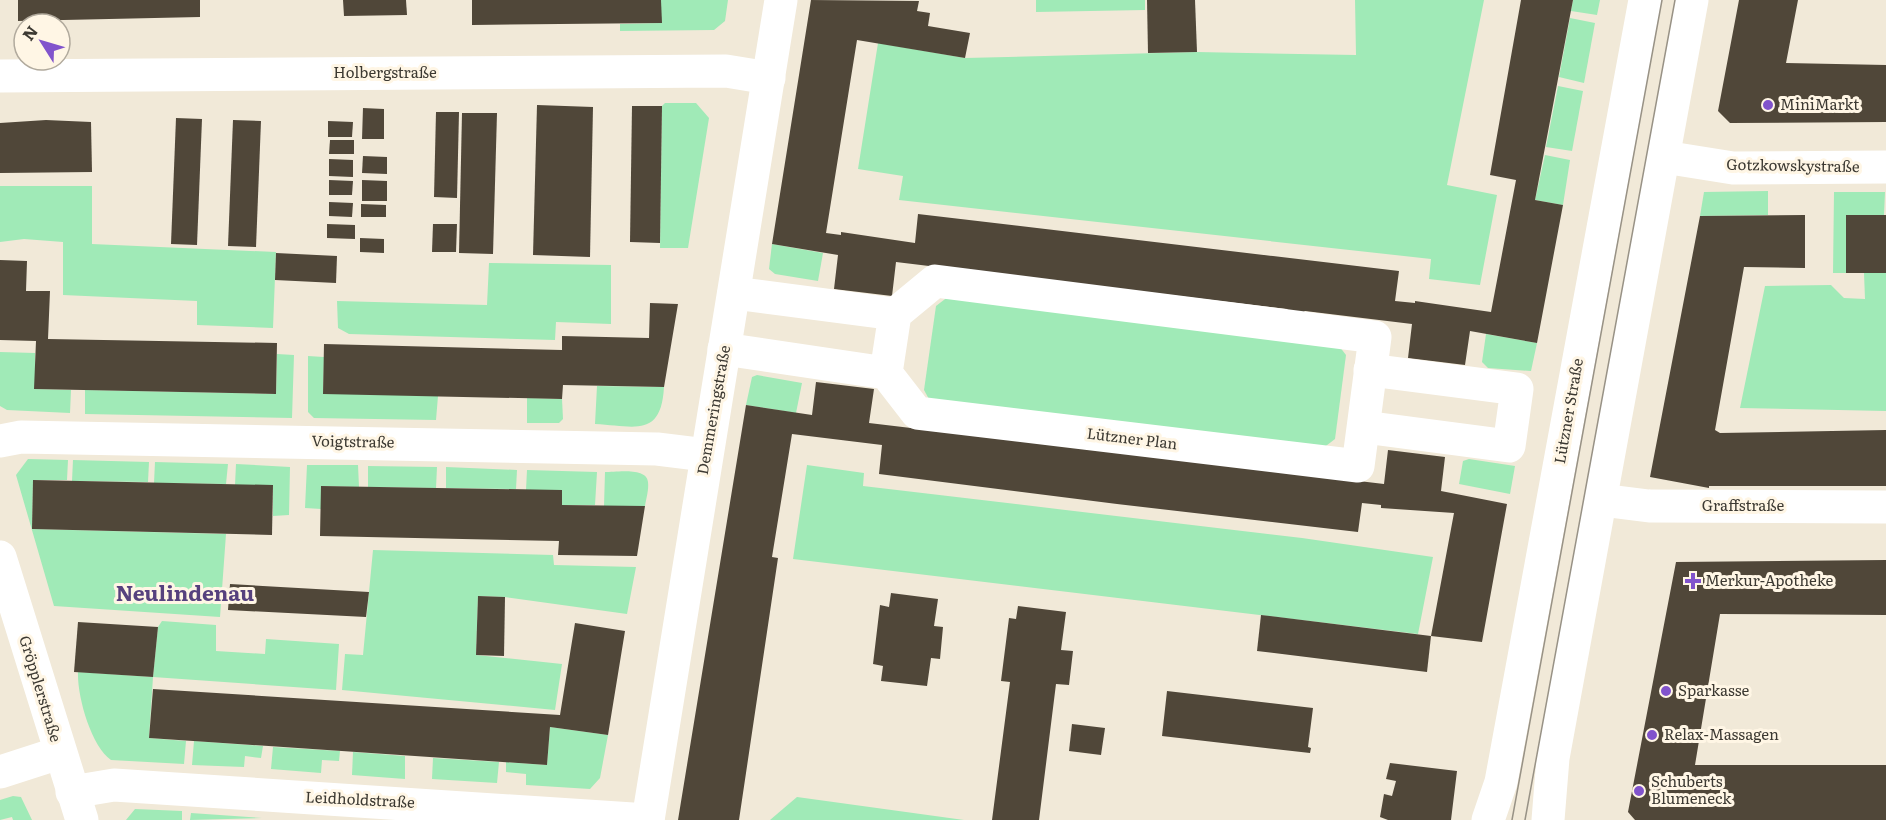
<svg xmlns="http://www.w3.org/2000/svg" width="1886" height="820" font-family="Literata,serif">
  <rect width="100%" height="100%" fill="#f1e9d8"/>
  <g fill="#a0eab7">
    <polygon points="661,0 728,0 725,21 714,30 620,31 620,24 661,23"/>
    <polygon points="1036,0 1145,0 1145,10 1036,12"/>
    <polygon points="1355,0 1484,0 1447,185 1497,195 1480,285 1429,279 1431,259 899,200 903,176 858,169 878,43 965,58 1197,52 1356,55"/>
    <polygon points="1573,0 1600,0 1597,15 1571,11"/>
    <polygon points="1570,18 1595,23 1584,83 1559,77"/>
    <polygon points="1558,86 1583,91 1572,151 1546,147"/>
    <polygon points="665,103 696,103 709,118 688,248 660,248 662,106"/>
    <polygon points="1545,155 1570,160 1563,205 1535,200"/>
    <polygon points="0,186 92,186 92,244 276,252 273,328 197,325 197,301 63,295 63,242 24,239 0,242"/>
    <polygon points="1768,191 1768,215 1700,216 1704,192"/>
    <polygon points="1834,192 1885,192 1884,215 1846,215 1846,273 1833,273"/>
    <polygon points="772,244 823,253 818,281 775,274 769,269"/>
    <polygon points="489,263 611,265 611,324 556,322 555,340 349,334 338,328 337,301 487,305"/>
    <polygon points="1864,273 1886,273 1886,411 1740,408 1765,286 1831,285 1844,298 1865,299"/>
    <polygon points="949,296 1336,342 1346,355 1335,439 1322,449 930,401 924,390 936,306"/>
    <polygon points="1486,334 1537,343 1531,371 1488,368 1482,362"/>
    <polygon points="0,352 35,353 35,389 71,390 70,413 7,410 0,406"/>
    <polygon points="277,354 294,355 292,418 85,414 85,390 276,394"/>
    <polygon points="308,356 324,357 323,393 438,396 436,420 314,418 308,412"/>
    <polygon points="757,375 802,383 796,413 746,405 752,377"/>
    <path d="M597,386L664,387C661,438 635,426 595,424Z"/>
    <polygon points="527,398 562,399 563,419 559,423 527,423"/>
    <polygon points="28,459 68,460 67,480 33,480 32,529 226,534 220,617 54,606 16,475"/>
    <polygon points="1469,459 1515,466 1510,494 1459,484 1463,461"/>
    <polygon points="73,460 149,462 148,482 72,481"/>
    <polygon points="155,462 228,464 226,484 154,483"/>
    <polygon points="236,464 290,467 289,515 273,516 273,485 235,485"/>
    <polygon points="307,465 358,465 359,487 321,486 321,509 305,508"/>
    <polygon points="807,465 864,473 863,486 1302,538 1433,557 1418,634 793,559"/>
    <polygon points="368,466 437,467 436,488 368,487"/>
    <polygon points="446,467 517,470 516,489 446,488"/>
    <polygon points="527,470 597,472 595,505 562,505 562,490 526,490"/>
    <path d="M605,472C616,472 647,467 648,482C649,490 646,499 645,506H604Z"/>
    <polygon points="373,550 553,555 554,565 636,567 627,614 505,597 478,596 476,655 562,664 555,710 342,690 345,654 363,655"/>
    <path d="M162,621L216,625V651L265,654L266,639L339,644L336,690L153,677L149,738L186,741L184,764L111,760C91,746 77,696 78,672L153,677L158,627Z"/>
    <polygon points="550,727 608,735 600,778 590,789 526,785 526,774 506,772 506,762 547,765"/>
    <polygon points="194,741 263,746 261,758 245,756 244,767 192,765"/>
    <polygon points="273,747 340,751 339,761 322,760 321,773 271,769"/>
    <polygon points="353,752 405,756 405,779 352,775"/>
    <polygon points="433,758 499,762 497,783 432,779"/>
    <polygon points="13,796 21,797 32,820 13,820 12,817 0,820 0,800"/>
    <polygon points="797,797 964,820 770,820"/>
    <polygon points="135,809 182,811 182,820 126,820"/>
    <polygon points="191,813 262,818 190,820"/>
  </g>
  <g fill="#504739">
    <polygon points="18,0 200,0 200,17 18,21"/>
    <polygon points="343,0 406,0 407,15 344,16"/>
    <polygon points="472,0 661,0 662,23 472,25"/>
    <polygon points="811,0 919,1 917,11 930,13 928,26 970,33 965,58 857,40 826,233 841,235 841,232 915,243 918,214 1273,256 1399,271 1395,301 1415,303 1415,301 1491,312 1516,180 1490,175 1521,0 1573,0 1535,200 1563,205 1537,343 1470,331 1465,365 1408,358 1412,324 1305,311 1300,315 1291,314 1287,309 896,262 892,296 834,289 838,255 772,244"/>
    <polygon points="1147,0 1195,0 1197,52 1148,53"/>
    <polygon points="1739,0 1798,0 1786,63 1886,65 1886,122 1730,123 1718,111"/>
    <polygon points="537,105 593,107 590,257 533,255"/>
    <polygon points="632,106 662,106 660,243 630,242"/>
    <polygon points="363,108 384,109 384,139 362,139"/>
    <polygon points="436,112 459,112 457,198 434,197"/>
    <polygon points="462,113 497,113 493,254 459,253"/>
    <polygon points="176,118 202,119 197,245 171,244"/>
    <polygon points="46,120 91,122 92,172 0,173 0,123"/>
    <polygon points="233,120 261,121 256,247 228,246"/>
    <polygon points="328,121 353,122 352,137 328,137"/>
    <polygon points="330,140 354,140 354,154 329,154"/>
    <polygon points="363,156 387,157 387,174 362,173"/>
    <polygon points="329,159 353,160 353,177 329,176"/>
    <polygon points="329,180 353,181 352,195 329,195"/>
    <polygon points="362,180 387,181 387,201 362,201"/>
    <polygon points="329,202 353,203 352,217 329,216"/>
    <polygon points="361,204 386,205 386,217 361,217"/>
    <polygon points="1805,215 1805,268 1744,267 1715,430 1720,433 1886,430 1886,486 1709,486 1709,488 1650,477 1700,216"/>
    <rect x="1846" y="215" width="40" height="58"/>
    <polygon points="327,224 355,225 355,239 327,238"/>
    <polygon points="433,224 457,224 456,252 432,252"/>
    <polygon points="360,238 384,239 384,253 360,252"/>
    <polygon points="276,253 337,256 336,283 275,280"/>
    <polygon points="0,260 27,261 26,291 50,291 48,339 277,343 276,394 34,389 36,341 0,340"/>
    <polygon points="650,303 678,304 664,387 563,385 562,399 323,394 324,344 562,350 562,336 649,338"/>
    <polygon points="816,382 874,389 869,423 1384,484 1388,450 1445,457 1441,491 1507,504 1482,642 1431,636 1454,513 1381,508 1381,505 1362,503 1358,532 1117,504 879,474 882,445 792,434 772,557 778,558 739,820 678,820 746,405 812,415"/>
    <polygon points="33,480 273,485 272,535 32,529"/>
    <polygon points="321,486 562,490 562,505 645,506 637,556 558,555 559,541 320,536"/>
    <polygon points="1886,560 1886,615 1720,614 1695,765 1886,765 1886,820 1635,820 1628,812 1676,562"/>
    <polygon points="230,584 369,592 366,617 228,610"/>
    <polygon points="891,593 938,599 934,626 943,627 940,659 931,658 927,686 881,681 883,666 873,664 880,605 889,607"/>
    <polygon points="478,596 505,597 504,656 476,655"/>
    <polygon points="1018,606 1066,612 1061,650 1073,651 1069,685 1056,684 1039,820 992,820 1010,682 1001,681 1009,618 1016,619"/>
    <polygon points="1261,615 1431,636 1427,672 1257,651"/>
    <polygon points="78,622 158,627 153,677 74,672"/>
    <polygon points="575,623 625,631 608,735 550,727 547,765 149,738 153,689 560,715"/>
    <polygon points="1167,691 1313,708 1308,747 1311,748 1310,753 1162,736"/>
    <polygon points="1072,724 1105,728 1101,755 1069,751"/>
    <polygon points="1390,763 1457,771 1451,820 1388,820 1380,817 1384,794 1392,796 1396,781 1386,779"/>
  </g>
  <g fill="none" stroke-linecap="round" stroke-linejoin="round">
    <g stroke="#fff" stroke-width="33">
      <polyline points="0,76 726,71 769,78"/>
      <polyline points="1664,157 1733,168 1886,167"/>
      <polyline points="734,293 895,314"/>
      <polyline points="724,349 886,373 917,413 1358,466 1375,337 935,281 895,314 886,373"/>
      <polyline points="1364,427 1509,446 1517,389 1370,370"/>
      <polyline points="0,441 21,437 657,449 706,455"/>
      <polyline points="1601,500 1649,506 1886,507"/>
      <polyline points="0,557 82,820"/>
      <polyline points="0,772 59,753"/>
      <polyline points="72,792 114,785 648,820"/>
      <polyline points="648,820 781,0"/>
    </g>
    <g stroke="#fff" stroke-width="33">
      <polyline points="1488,820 1501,782 1515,706 1645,0"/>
      <polyline points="1548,820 1553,758 1692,0"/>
    </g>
    <g stroke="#989286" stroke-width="1.5">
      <polyline points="1512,820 1662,0"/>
      <polyline points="1525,820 1675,0"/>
    </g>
  </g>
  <g fill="#8153cc" stroke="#fff6e5" stroke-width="2">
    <circle cx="1768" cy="105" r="6"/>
    <path d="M1690 572h6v6h6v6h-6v6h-6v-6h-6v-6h6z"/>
    <circle cx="1666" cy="691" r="6"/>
    <circle cx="1652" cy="735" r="6"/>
    <circle cx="1639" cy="791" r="6"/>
  </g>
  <g text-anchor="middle" stroke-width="6" stroke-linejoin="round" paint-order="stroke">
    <g font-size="15" fill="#3c3932" stroke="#fff6e5">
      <text x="385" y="78">Holbergstraße</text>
      <text transform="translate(1793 166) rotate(1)" y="5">Gotzkowskystraße</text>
      <text transform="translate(714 410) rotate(-80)" y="5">Demmeringstraße</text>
      <text transform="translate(1569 411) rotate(-80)" y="5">Lützner Straße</text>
      <text transform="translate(1132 439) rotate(7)" y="5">Lützner Plan</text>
      <text transform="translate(353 442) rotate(1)" y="5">Voigtstraße</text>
      <text x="1743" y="511">Graffstraße</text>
      <text transform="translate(40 689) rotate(73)" y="5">Gröpplerstraße</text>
      <text transform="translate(360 800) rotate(3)" y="5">Leidholdstraße</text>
    </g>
    <g font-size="15" fill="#3c3932" stroke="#fff6e5" text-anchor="start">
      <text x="1780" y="110">MiniMarkt</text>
      <text x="1705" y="586">Merkur-Apotheke</text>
      <text x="1678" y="696">Sparkasse</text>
      <text x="1664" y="740">Relax-Massagen</text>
      <text x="1651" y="787">Schuberts<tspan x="1651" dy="17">Blumeneck</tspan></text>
    </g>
    <g font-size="21" font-weight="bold" fill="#56417e" stroke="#fff6e5">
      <text x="185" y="601">Neulindenau</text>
    </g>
  </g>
  <g transform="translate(42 42) rotate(307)"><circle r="28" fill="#fff6e5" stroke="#b1aa9d" stroke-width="1.5"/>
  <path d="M0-4.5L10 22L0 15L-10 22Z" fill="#8153cc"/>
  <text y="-9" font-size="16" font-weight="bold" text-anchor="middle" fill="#3c3932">N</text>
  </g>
</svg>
